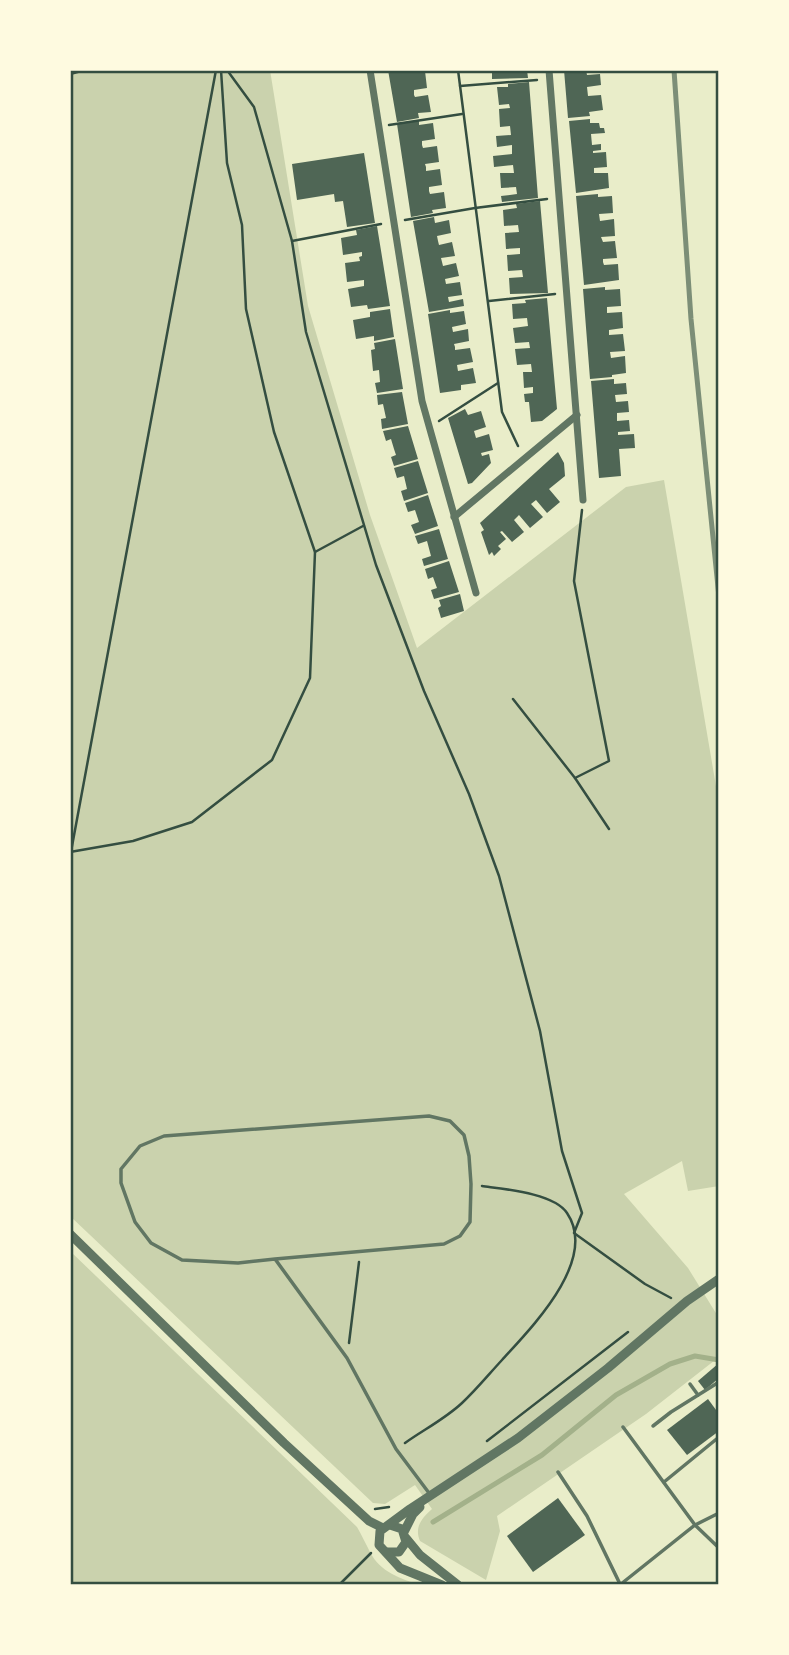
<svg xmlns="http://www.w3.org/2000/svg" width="789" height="1655" font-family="Quicksand,sans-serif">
  <rect width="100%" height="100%" fill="#e9edc9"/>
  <g fill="#cad2ad">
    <path d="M70,70H270L308,306L370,515L417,648L626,487L664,480L719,804V1186L688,1191L682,1161L624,1194L688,1268L719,1318V1357L646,1414L497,1516L500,1531L486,1580L420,1541C414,1527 422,1518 432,1509L415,1485L385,1504L373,1503L70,1216Z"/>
    <path d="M70,1251L357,1527C362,1536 366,1544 370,1552C380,1572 401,1579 421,1585H70Z"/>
  </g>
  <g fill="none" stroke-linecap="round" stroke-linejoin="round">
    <polyline stroke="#a3b18a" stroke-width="5" points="433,1522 542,1455 616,1395 670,1364 695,1356 719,1360"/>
  </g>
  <g fill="#4f6655">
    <polygon points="388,70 410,70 411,73 425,71 427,88 414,90 414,95 415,97 428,95 431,112 418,113 419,118 397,122"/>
    <polygon points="492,70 527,70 528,78 492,79"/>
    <polygon points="564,70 586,70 587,75 600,74 601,85 587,87 588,96 601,95 603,110 589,112 590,116 568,118"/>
    <polygon points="529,82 538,198 502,202 501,196 517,194 516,187 501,188 500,173 514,173 513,165 494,167 493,156 512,154 512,145 497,147 496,136 511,135 510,126 500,127 499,109 510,108 509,104 499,105 497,87 508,87 508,84"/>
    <polygon points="590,119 590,123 599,123 600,128 604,128 605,133 591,134 592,145 601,144 601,150 593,151 593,153 606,152 607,167 594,168 594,173 608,173 609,188 576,193 569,121"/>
    <polygon points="419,121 419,125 433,123 435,139 422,141 422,145 423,148 437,146 439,162 425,164 426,167 426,171 440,169 442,185 429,187 429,191 430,194 444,192 446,208 432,210 433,213 411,217 397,124"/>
    <polygon points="364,153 375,223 347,227 343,201 335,202 334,194 297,200 292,164"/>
    <polygon points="598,194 598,197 612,196 613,213 599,214 600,221 614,219 615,236 601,237 603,242 615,241 617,258 603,259 603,262 604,265 618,264 619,280 584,285 576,196"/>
    <polygon points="540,201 548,293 510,294 509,278 523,277 522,270 508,271 507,255 520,254 520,248 506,249 505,233 519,232 518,225 504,226 503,210 517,208 516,204"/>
    <polygon points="434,217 435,223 449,220 451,233 437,236 438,241 439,245 452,242 455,256 441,258 443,266 456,263 459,276 445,279 446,284 460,282 462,295 448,297 449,302 463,299 464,306 429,312 413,221"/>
    <polygon points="377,226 390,306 368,309 367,305 351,307 348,289 364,286 364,280 347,282 345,263 360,261 359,257 362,256 362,252 343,255 341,238 357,235 356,230"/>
    <polygon points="605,287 605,290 620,289 621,306 607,307 607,313 622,312 623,328 609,330 609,335 623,334 625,351 610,352 611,358 625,356 626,373 612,375 612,377 590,379 583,289"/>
    <polygon points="547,298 557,409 542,421 531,422 529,402 525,402 524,394 533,393 533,387 524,388 523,372 532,372 531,364 517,365 515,349 530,348 529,342 515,343 513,328 528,326 527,318 513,319 512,304 526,303 525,300"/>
    <polygon points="390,309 394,337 374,341 374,336 356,339 353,320 370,317 370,312"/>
    <polygon points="450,310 450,313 464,311 466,324 452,327 453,332 468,329 469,341 454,344 455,347 455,350 470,348 473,362 457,365 458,371 473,368 476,383 461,385 461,390 440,393 428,314"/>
    <polygon points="395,339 403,389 377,393 375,383 380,382 379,370 373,371 371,350 375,349 374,343"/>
    <polygon points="614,379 614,384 626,383 627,394 615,395 616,402 628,401 629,412 617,413 617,421 629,420 630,431 618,432 618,435 634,434 635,448 619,449 621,476 599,478 591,381"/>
    <polygon points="402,392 408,424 382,429 381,419 386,418 383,404 378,405 377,395"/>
    <polygon points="465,409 468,415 481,411 486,427 474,431 476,438 489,434 493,450 481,453 482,456 489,454 491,463 472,483 468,484 448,418"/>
    <polygon points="408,426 418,459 394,466 391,457 396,455 394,449 391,439 386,441 383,431"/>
    <polygon points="558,452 564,463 565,476 549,489 560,502 547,513 536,500 531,504 543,517 530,528 519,515 514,520 524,532 512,542 502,531 500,532 506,539 498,546 501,549 494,556 492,552 489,555 481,532 484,530 480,523"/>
    <polygon points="418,461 428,493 404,501 401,491 407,489 404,476 397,478 394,468"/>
    <polygon points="428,495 438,526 415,534 411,525 419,522 415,510 408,512 405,503"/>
    <polygon points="439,529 448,559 424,566 422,559 431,556 427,541 418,544 415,536"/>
    <polygon points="449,561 459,592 434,599 431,590 437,588 433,577 428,579 425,569"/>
    <polygon points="460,594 464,611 441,618 438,608 441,606 439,600"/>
    <polygon points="719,1363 719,1378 705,1390 698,1381"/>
    <polygon points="708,1399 719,1414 719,1431 687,1455 667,1430"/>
    <polygon points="558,1498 585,1535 533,1572 507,1536"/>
  </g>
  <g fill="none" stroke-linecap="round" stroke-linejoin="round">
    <g stroke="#344e41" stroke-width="2.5">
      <polyline points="227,70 254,107 292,241 306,332 376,565 424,691 469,794 499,876 540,1031 562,1151 582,1213 574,1233 645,1284 671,1298"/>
      <polyline points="458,70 502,412 518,446"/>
      <polyline points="70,74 85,70"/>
      <polyline points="460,86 537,80"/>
      <polyline points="389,125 462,114"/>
      <polyline points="405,220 475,208 547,199"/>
      <polyline points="292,241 381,224"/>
      <polyline points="489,301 555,294"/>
      <polyline points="439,421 498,383"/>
      <polyline points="315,552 363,526"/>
      <polyline points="513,699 575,778 609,829"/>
      <polyline points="575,778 609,761 574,581 582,510"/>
      <polyline points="70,852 133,841 192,822 272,760 310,678 315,552 274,432 246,309 242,225 227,163 221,70"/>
      <polyline points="70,857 216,70"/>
      <polyline points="349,1343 359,1262"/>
      <polyline points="487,1441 628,1332"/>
      <path d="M405,1443C423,1430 445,1419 462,1403C476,1390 489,1374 502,1360C531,1328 599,1260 567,1213C554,1193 503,1189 482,1186"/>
      <polyline points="375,1509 389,1507"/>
      <polyline points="339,1585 371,1553"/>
    </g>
    <g stroke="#617663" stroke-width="3.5">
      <polyline points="275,1259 444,1244 460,1236 470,1222 471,1184 469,1156 464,1135 450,1121 429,1116 164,1136 140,1146 121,1169 121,1183 135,1222 151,1243 182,1260 238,1263 275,1259 347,1358 396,1449 429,1493"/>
      <polyline points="690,1384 698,1395"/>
      <polyline points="653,1426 671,1412 719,1382"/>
      <polyline points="623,1427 695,1525 719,1548"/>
      <polyline points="558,1472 587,1516 620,1584"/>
      <polyline points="664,1482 719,1437"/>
      <polyline points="621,1584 695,1525 719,1513"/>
    </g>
    <g stroke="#617663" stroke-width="7">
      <polyline points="370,70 422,401 476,593"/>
      <polyline points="549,70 583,500"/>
      <polyline points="454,517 577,415"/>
    </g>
    <g stroke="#617663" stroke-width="9">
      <polyline points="70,1234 284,1443 369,1521 383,1528"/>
      <polyline points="404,1532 413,1514 420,1507"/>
      <polyline points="406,1538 420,1555 458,1585"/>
      <polyline points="386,1552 399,1552 406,1542 402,1529 390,1525"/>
      <polyline points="442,1585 400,1568 379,1545 380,1531 410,1509 518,1438 608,1368 687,1301 719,1279"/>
    </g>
    <polyline stroke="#7c8e77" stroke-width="5" points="674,70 691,319 719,597"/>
  </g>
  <rect width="789" height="1655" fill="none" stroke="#fefae0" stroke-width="144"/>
  <rect x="72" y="72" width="645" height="1511" fill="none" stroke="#344e41" stroke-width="2.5"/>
</svg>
